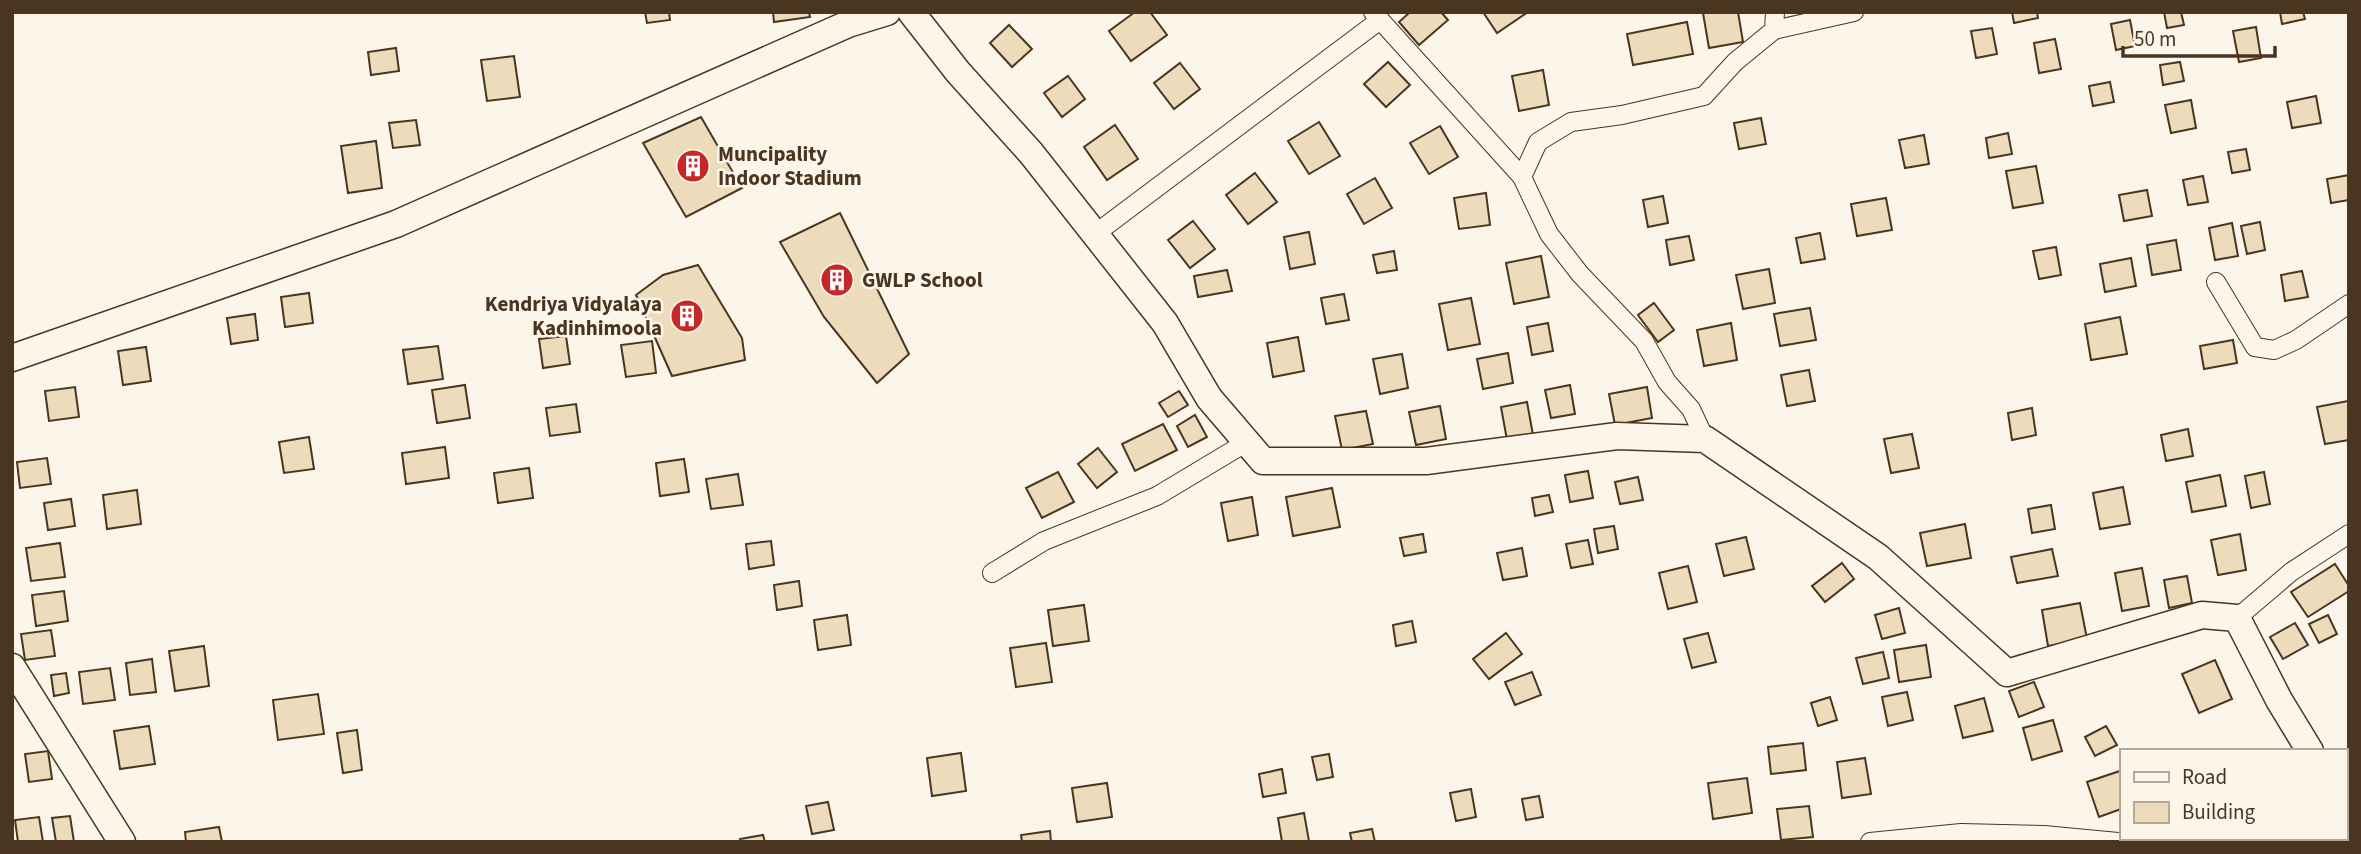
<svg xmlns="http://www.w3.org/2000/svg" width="2361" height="854" font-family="'Source Sans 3',sans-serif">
  <rect width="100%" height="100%" fill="#fbf6e9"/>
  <g fill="#ecdcbc" stroke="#4a3520" stroke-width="2">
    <polygon points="645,12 669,12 670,20 647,23"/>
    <polygon points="773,12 809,12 810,17 774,22"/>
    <polygon points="1135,12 1150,12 1167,35 1131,61 1109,31"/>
    <polygon points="1410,12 1441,12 1448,20 1419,45 1399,22"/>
    <polygon points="1483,12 1523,12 1525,14 1497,33"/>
    <polygon points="1709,12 1738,12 1743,42 1709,48 1703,13"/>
    <polygon points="2012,12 2037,12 2038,18 2014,23"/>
    <polygon points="2164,12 2181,12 2184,25 2167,28"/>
    <polygon points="2280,12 2303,12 2305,19 2282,24"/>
    <polygon points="2130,20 2135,46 2116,50 2111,24"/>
    <polygon points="1687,22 1693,54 1633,65 1627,34"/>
    <polygon points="1009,25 1032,49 1012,67 990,43"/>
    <polygon points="2256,27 2261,58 2239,62 2233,31"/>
    <polygon points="1992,28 1997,54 1976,58 1971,31"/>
    <polygon points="2055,39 2061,69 2039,73 2034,43"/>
    <polygon points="396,48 399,71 371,75 368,52"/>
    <polygon points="514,56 520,97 487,101 481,60"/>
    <polygon points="1388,62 1410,85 1386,107 1364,84"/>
    <polygon points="2180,62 2184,81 2163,85 2160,65"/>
    <polygon points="1180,63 1200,89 1174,109 1154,83"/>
    <polygon points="1543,70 1549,105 1519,111 1512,76"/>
    <polygon points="1068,76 1085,99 1062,117 1044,93"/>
    <polygon points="2110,82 2114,102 2093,106 2089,86"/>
    <polygon points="2316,96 2321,123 2292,128 2287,102"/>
    <polygon points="2191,100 2196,128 2171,133 2165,105"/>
    <polygon points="701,117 742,188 686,217 643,143"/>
    <polygon points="1761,118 1766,144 1739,149 1734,123"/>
    <polygon points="416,120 420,145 393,148 389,123"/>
    <polygon points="1319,122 1340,156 1309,174 1288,141"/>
    <polygon points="1115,125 1138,159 1107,180 1084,147"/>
    <polygon points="1440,126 1458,157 1429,174 1410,143"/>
    <polygon points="2008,133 2012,154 1989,158 1986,138"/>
    <polygon points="1924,135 1929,164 1905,168 1899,140"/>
    <polygon points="376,141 382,188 348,193 341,146"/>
    <polygon points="2246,149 2250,170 2232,173 2228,152"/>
    <polygon points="2036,166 2043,203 2013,208 2006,171"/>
    <polygon points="1255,173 1277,202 1248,224 1226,195"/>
    <polygon points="2349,175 2349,200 2331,203 2327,179"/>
    <polygon points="2203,176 2208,202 2188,205 2183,180"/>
    <polygon points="1375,178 1392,208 1364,224 1347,194"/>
    <polygon points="2147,190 2152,216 2124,221 2119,195"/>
    <polygon points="1486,193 1490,225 1459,229 1454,198"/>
    <polygon points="1663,196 1668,223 1648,227 1643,200"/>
    <polygon points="1886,198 1892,230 1857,236 1851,204"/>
    <polygon points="840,213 909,354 877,383 824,317 780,242"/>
    <polygon points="1193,221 1215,249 1190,268 1168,240"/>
    <polygon points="2260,222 2265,250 2247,254 2241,226"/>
    <polygon points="2232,223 2238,256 2215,260 2209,228"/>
    <polygon points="1309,232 1315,264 1290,269 1284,237"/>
    <polygon points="1820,233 1825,259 1801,263 1796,238"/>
    <polygon points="1689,236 1694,260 1670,265 1666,240"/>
    <polygon points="2176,240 2181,270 2152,275 2147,245"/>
    <polygon points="2056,247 2061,275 2039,279 2033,251"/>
    <polygon points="1394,251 1397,270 1377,273 1373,255"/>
    <polygon points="1541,256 1549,297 1514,304 1506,263"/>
    <polygon points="2131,258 2136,286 2105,292 2100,264"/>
    <polygon points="698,265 742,338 745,360 672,376 636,295 663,275"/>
    <polygon points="1769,269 1775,303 1743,309 1736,275"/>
    <polygon points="1227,270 1232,291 1198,297 1194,276"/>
    <polygon points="2302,271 2308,297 2285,301 2281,275"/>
    <polygon points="309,293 313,323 285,327 281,297"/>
    <polygon points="1344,294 1349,320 1326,324 1321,298"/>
    <polygon points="1471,298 1480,344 1448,350 1439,304"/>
    <polygon points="1654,303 1674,330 1658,342 1638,315"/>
    <polygon points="1810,308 1816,340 1780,346 1774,314"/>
    <polygon points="255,314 258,340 231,344 227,318"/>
    <polygon points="2120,317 2127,354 2091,360 2085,324"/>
    <polygon points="1548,323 1553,351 1532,355 1527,327"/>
    <polygon points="1731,323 1737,360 1704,366 1697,330"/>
    <polygon points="566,336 570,364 543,368 539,339"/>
    <polygon points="1298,337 1304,371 1273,377 1267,343"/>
    <polygon points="2233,340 2237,363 2204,369 2200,346"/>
    <polygon points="652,341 656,373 626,377 621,345"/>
    <polygon points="438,346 443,379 408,384 403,350"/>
    <polygon points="146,347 151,381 123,385 118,351"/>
    <polygon points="1508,353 1513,383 1483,389 1477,359"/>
    <polygon points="1402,354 1408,388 1380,394 1373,359"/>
    <polygon points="1809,370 1815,401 1787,406 1781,375"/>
    <polygon points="465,385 470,418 437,423 432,390"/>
    <polygon points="1570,385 1575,414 1551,418 1545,390"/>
    <polygon points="75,387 79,417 49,421 45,391"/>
    <polygon points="1647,387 1652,418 1615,425 1609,394"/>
    <polygon points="1179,391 1188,405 1168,417 1159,403"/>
    <polygon points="2348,401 2349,440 2325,444 2317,407"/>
    <polygon points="1527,402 1533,435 1507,440 1501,407"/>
    <polygon points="576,404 580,432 550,436 546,408"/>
    <polygon points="1440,406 1446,439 1416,445 1409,412"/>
    <polygon points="2032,408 2036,435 2012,440 2008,413"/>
    <polygon points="1366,411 1373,444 1342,450 1335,416"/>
    <polygon points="1195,415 1207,437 1188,447 1177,426"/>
    <polygon points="1163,424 1177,450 1135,471 1122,444"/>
    <polygon points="2188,429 2193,456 2166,461 2161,435"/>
    <polygon points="1912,434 1919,468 1891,473 1884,439"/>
    <polygon points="309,437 314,469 284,473 279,442"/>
    <polygon points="445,447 449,478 406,484 402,453"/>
    <polygon points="1098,448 1117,472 1097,488 1078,464"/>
    <polygon points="47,458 51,484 20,488 17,462"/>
    <polygon points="684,459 689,492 660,496 656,463"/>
    <polygon points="529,468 533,498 498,503 494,473"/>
    <polygon points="1588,471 1593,498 1570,502 1565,475"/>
    <polygon points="1058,472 1074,502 1042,518 1026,488"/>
    <polygon points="2264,472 2270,504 2251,508 2245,476"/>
    <polygon points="738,474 743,505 711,509 706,479"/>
    <polygon points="2220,475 2226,506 2192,512 2186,482"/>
    <polygon points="1638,477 1643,500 1620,504 1615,482"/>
    <polygon points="2123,487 2130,524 2100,529 2093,493"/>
    <polygon points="1332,488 1340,527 1293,536 1286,497"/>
    <polygon points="137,490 141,524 107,529 103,495"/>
    <polygon points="1549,495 1553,512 1535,516 1532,498"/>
    <polygon points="1252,497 1258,535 1228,541 1221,503"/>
    <polygon points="71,499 75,526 48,530 44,503"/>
    <polygon points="2051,505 2055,529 2032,533 2028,509"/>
    <polygon points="1965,524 1971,558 1927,566 1920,533"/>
    <polygon points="1614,526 1618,549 1598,553 1594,529"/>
    <polygon points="1423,534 1426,552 1404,556 1400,538"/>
    <polygon points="2240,534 2246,570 2218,575 2211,540"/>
    <polygon points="1746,537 1754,569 1724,576 1716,544"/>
    <polygon points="1588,540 1593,564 1571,568 1566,544"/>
    <polygon points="771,541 774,565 749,569 746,544"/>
    <polygon points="60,543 65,577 31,581 26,548"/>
    <polygon points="1522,548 1527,576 1503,580 1497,553"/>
    <polygon points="2052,549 2058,576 2017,583 2011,557"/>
    <polygon points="1842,563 1854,579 1825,602 1812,586"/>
    <polygon points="2335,564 2349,586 2349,591 2308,617 2291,592"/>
    <polygon points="1688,566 1697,602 1668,609 1659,573"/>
    <polygon points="2142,568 2149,606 2122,611 2115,573"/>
    <polygon points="2187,576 2192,603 2169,608 2164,580"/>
    <polygon points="799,581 802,606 777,610 774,585"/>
    <polygon points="64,591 68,621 36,626 32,595"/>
    <polygon points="2080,603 2087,639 2048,646 2042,610"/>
    <polygon points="1084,605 1089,641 1053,646 1048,610"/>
    <polygon points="1899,608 1905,633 1882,639 1875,615"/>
    <polygon points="847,615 851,645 818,650 814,620"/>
    <polygon points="2328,615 2337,634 2319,643 2309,624"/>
    <polygon points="1412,621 1416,642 1396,646 1393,625"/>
    <polygon points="2295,623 2308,645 2283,659 2270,637"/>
    <polygon points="51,630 55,656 25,660 21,634"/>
    <polygon points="1506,633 1522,654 1489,679 1473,659"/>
    <polygon points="1708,633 1716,662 1692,668 1684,639"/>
    <polygon points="1046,643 1052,682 1016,687 1010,648"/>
    <polygon points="1926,645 1931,677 1899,682 1894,650"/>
    <polygon points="204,646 209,686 175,691 169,651"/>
    <polygon points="1883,652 1889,678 1863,684 1856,658"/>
    <polygon points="152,659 156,692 130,695 126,663"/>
    <polygon points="2215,660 2232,699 2199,713 2182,674"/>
    <polygon points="110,668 115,700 83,704 79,672"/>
    <polygon points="1532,672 1541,695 1515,705 1505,682"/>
    <polygon points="66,673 69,693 54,696 51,675"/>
    <polygon points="2034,682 2044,707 2019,717 2009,691"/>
    <polygon points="1907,692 1913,720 1888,726 1882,697"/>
    <polygon points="318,694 324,734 278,740 273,700"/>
    <polygon points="1830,697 1837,720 1818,726 1811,703"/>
    <polygon points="1984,698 1993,731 1963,738 1955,706"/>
    <polygon points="2053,720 2062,751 2032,760 2023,728"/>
    <polygon points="149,726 155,764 120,769 114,731"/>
    <polygon points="2106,726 2117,745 2095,756 2085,737"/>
    <polygon points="357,730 362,770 343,773 337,733"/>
    <polygon points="1803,743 1806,770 1771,774 1768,747"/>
    <polygon points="48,751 52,779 29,782 25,754"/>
    <polygon points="961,753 966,791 932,796 927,758"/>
    <polygon points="1329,754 1333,777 1317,780 1312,757"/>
    <polygon points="1865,758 1871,794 1842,798 1837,762"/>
    <polygon points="1282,769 1286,793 1263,797 1259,774"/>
    <polygon points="2120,771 2121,809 2099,817 2087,782"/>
    <polygon points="1747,778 1752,813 1713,819 1708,783"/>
    <polygon points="1107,783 1112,817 1077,822 1072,788"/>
    <polygon points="1471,789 1476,817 1456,821 1450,793"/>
    <polygon points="1539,796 1543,817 1526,820 1522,799"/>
    <polygon points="828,802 834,830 812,834 806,806"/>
    <polygon points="1809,806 1813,837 1781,840 1777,809"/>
    <polygon points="1304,813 1309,841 1282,842 1278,818"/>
    <polygon points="70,816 74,842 56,842 52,818"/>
    <polygon points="39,817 43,842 18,842 15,820"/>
    <polygon points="219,827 222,842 186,842 185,832"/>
    <polygon points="1372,829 1375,842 1352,842 1350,833"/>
    <polygon points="1050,831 1051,842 1022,842 1021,835"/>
    <polygon points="763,835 765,842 741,842 740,839"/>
  </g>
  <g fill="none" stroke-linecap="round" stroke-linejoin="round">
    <defs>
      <g id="street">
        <polyline points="1373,12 1522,177"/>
        <polyline points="1774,30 1854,12"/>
        <polyline points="1095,234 1380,20"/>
        <polyline points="2216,282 2255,347 2274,350 2296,340 2349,304"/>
        <polyline points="1705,439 1691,409 1667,382 1644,341 1580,274 1549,234 1522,177 1538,142 1571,122 1622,115 1704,96 1735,62 1774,30 1775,12"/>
        <polyline points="992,573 1044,541 1157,496 1247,442"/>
        <polyline points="2237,618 2291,572 2349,534"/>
        <polyline points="1870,842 1961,833 2044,835 2118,842"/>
        <polyline points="2247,842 2262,838"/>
      </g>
      <g id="secondary">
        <polyline points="911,12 958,72 1031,153 1165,323 1209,398 1263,461 1426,461 1617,436 1705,439 1878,557 2007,673 2202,615 2237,618 2279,700 2310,751"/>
        <polyline points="12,358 396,224 848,24 887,12"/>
        <polyline points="12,667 122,842"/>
        <polyline points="2345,818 2349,817"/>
      </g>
    </defs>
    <use href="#street" stroke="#4a3520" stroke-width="20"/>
    <use href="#secondary" stroke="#4a3520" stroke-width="29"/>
    <use href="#street" stroke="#fbf6e9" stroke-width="18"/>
    <use href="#secondary" stroke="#fbf6e9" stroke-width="26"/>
  </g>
  <defs>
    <symbol id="building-disc" viewBox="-11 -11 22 22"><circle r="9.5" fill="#c62828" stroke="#fbf6e9"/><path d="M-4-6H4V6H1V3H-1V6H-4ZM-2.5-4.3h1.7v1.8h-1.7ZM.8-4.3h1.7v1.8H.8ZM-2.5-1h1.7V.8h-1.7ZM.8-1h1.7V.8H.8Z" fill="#fff"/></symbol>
  </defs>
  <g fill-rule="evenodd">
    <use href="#building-disc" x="674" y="147" width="38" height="38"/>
    <use href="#building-disc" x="818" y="261" width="38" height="38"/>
    <use href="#building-disc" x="668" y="297" width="38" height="38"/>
  </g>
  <g text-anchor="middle" stroke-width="5" stroke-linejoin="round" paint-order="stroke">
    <g font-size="21" font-weight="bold" fill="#4a3520" stroke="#fbf6e9" text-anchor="start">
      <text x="718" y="161">Muncipality<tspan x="718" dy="24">Indoor Stadium</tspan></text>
      <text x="862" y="287">GWLP School</text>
      <text x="662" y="311" text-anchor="end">Kendriya Vidyalaya<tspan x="662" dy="24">Kadinhimoola</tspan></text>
    </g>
  </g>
  <rect width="2361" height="854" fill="none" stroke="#4a3520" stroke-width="28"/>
  <rect x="2120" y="749" width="228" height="91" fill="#fbf6e9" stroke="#b4a999" stroke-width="2"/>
  <rect x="2134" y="772" width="35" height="10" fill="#fbf6e9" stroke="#b4a999" stroke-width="2"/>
  <text x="2182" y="784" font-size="21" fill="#4a3520">Road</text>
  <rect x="2134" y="802" width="35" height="21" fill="#ecdcbc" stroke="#b4a999" stroke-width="2"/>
  <text x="2182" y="819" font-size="21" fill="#4a3520">Building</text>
  <path d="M2123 46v10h152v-10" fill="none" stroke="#4a3520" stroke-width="3.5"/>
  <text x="2134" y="46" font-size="21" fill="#4a3520" stroke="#fbf6e9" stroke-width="5" paint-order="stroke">50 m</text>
</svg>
